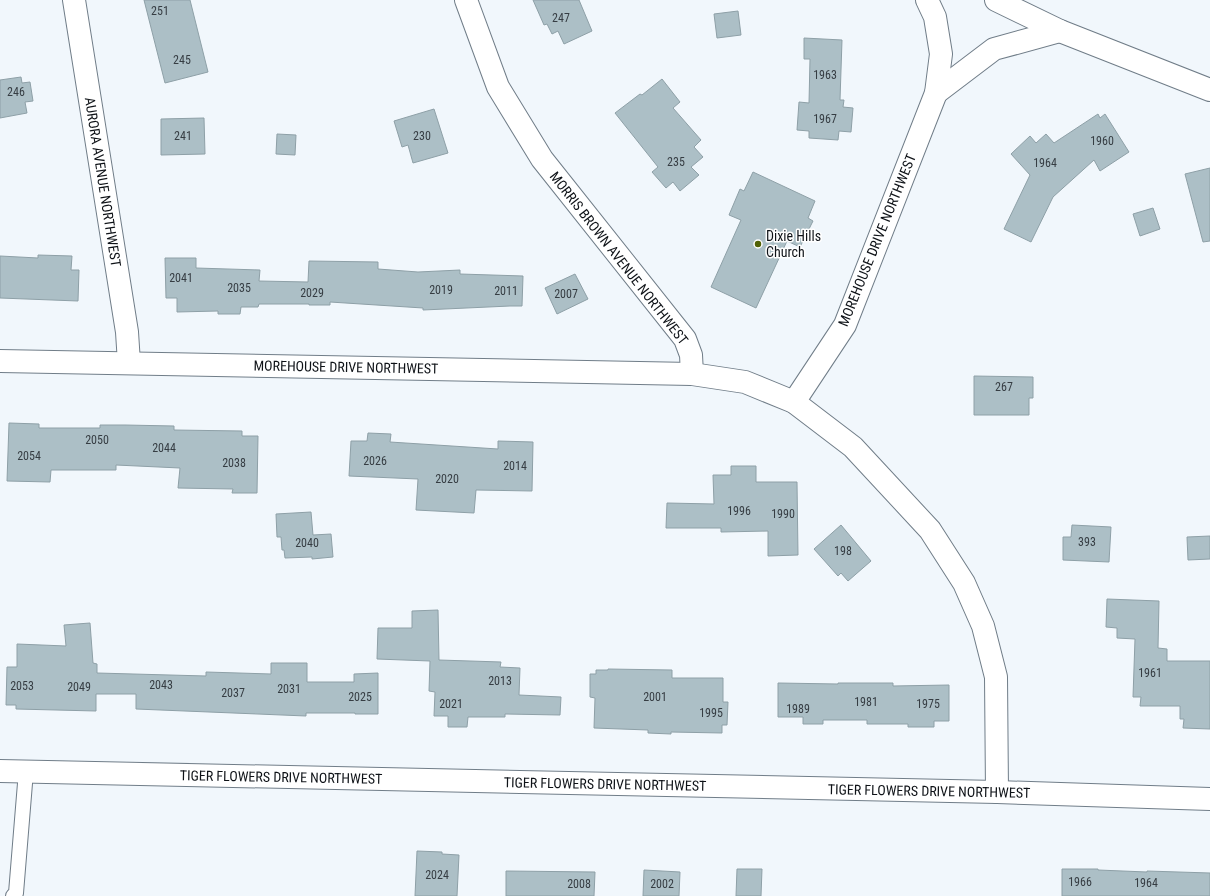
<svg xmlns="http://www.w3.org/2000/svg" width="1210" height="896" font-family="'Roboto Condensed',sans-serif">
  <rect width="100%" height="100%" fill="#f1f7fc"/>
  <g fill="#acbfc6" stroke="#8ea0a7">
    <polygon points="144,0 190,0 208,72 165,83"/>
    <polygon points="533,0 579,0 592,31 564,44 558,31 552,34 547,24 544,25"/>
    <polygon points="738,11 741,35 717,38 714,14"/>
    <polygon points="804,38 842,40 840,100 844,100 843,107 853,108 851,132 839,131 838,140 809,138 809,131 797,130 799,102 809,103 810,59 804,59"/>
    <polygon points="21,77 22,83 30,82 33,101 25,102 27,113 0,118 0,80"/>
    <polygon points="662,79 680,102 673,108 701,140 694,147 703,157 691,167 699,175 680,191 673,182 666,188 652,172 658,167 615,113 640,94 642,95"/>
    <polygon points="434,109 448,153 413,163 408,145 402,147 394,121"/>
    <polygon points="1098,114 1100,118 1105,114 1129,152 1100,171 1094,160 1053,197 1031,242 1004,229 1030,175 1011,154 1030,136 1036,143 1046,134 1054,143"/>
    <polygon points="204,118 205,154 161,155 161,119"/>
    <polygon points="277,134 296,135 295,155 276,154"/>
    <polygon points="1210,168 1210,241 1203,242 1185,174"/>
    <polygon points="753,172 815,201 808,218 813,221 800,247 787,241 756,308 711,287 741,220 729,215 740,189 744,191"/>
    <polygon points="1153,208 1160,229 1140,236 1133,214"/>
    <polygon points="38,255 72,256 71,270 79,270 78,301 0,298 0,256 38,258"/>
    <polygon points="165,258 196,258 196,268 260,270 259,281 308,282 309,261 378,262 378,269 418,272 460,270 460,274 523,276 522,306 510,306 423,310 423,308 330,302 330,305 309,305 309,304 259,304 258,307 241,307 240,314 218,314 218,311 177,312 177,298 166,298"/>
    <polygon points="575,274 588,299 557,314 545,288"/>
    <polygon points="974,376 1033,377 1033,398 1029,398 1029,415 974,415"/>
    <polygon points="9,423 39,424 39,428 100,428 100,425 125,425 174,426 174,430 242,431 242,436 258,436 257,493 232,493 233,489 178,488 180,468 116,465 116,470 51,470 50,482 7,481"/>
    <polygon points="368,433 391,434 390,442 498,449 498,441 533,442 532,491 476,490 474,513 416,510 418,479 349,476 351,441 367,441"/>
    <polygon points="731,466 756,466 756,482 797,482 798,555 768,556 768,531 721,532 721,528 666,528 667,503 714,504 713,475 731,475"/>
    <polygon points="311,512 313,535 331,534 333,557 312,559 312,557 285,558 284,550 282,550 281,537 277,537 276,514"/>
    <polygon points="841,525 871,561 848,581 841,573 838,576 814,549"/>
    <polygon points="1072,525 1111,527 1109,562 1063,560 1063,537 1071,537"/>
    <polygon points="1210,536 1210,559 1188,560 1187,537"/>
    <polygon points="1107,599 1159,601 1158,648 1167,649 1167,661 1210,661 1210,729 1183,728 1184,719 1180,719 1180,706 1140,706 1141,697 1133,697 1135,639 1117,638 1117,628 1106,627"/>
    <polygon points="438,610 439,660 501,662 500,667 520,668 519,695 561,697 560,715 505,714 505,717 468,717 467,727 448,727 448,716 434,716 435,692 429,691 430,661 377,659 378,628 412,628 412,611"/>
    <polygon points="90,623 93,663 97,664 97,673 206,676 206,672 271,674 271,663 307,663 307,682 354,682 354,674 378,673 378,714 355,714 355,713 306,713 306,716 136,709 136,694 96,694 96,711 16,709 16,705 6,705 7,667 17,667 17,644 66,646 64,625"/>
    <polygon points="608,669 672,670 672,678 723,678 723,702 728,702 727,725 722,725 722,733 671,732 671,734 648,733 648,730 594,728 595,698 590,697 590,674 596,674 596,670 608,670"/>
    <polygon points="778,683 838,684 838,683 893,683 893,686 949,685 949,721 934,721 934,727 908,727 908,724 867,724 867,720 823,720 823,724 803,724 803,717 778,717"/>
    <polygon points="417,851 442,852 442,854 459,855 457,896 415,896"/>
    <polygon points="737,869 762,869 761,896 736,896"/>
    <polygon points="1062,869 1098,869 1098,870 1147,872 1147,871 1210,873 1210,896 1062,896"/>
    <polygon points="644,870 680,872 679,896 643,896"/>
    <polygon points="506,871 595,872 594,896 506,896"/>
  </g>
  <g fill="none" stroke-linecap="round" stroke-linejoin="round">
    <defs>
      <polyline id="service" points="13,896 16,893 26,771"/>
      <g id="minor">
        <polyline points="74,0 127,332 129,363"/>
        <polyline points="466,0 498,87 542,159 685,339 691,355 692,374"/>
        <polyline points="996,0 1060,31 1210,90"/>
        <polyline points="936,93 994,49 1060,31"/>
        <polyline points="0,361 692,374 745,382 794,402 853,447 930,530 964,583 983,626 996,677 997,792"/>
        <polyline points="794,402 845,325 936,93 941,54 935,17 927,0"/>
        <polyline points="0,771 997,792 1210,799"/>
      </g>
    </defs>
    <use href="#service" stroke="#707d88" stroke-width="16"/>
    <use href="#minor" stroke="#707d88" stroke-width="24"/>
    <use href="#service" stroke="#fff" stroke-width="14"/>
    <use href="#minor" stroke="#fff" stroke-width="22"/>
  </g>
  <circle fill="#516105" stroke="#fff" stroke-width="1.5" cx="758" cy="244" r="4"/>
  <g text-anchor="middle" stroke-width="3" stroke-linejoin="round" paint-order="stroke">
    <g font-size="12" fill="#363d43">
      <text x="160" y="15">251</text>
      <text x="561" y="22">247</text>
      <text x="182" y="64">245</text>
      <text x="825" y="79">1963</text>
      <text x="16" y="96">246</text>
      <text x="825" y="123">1967</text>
      <text x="183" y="140">241</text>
      <text x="422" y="140">230</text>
      <text x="1102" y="145">1960</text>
      <text x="676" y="166">235</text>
      <text x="1045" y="167">1964</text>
      <text x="181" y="282">2041</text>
      <text x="239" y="292">2035</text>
      <text x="441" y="294">2019</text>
      <text x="506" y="295">2011</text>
      <text x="312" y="297">2029</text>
      <text x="566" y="298">2007</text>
      <text x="1004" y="391">267</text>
      <text x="97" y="444">2050</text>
      <text x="164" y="452">2044</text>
      <text x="29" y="460">2054</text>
      <text x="375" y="465">2026</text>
      <text x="234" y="467">2038</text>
      <text x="515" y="470">2014</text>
      <text x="447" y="483">2020</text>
      <text x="739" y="515">1996</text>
      <text x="783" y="518">1990</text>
      <text x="1087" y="546">393</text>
      <text x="307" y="547">2040</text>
      <text x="843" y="555">198</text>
      <text x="1150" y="677">1961</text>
      <text x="500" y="685">2013</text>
      <text x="161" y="689">2043</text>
      <text x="22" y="690">2053</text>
      <text x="79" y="691">2049</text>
      <text x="289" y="693">2031</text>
      <text x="233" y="697">2037</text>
      <text x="360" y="701">2025</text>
      <text x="655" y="701">2001</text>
      <text x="866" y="706">1981</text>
      <text x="451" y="708">2021</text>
      <text x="928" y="708">1975</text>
      <text x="798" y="713">1989</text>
      <text x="711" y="717">1995</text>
      <text x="437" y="879">2024</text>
      <text x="1080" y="886">1966</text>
      <text x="1146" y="887">1964</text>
      <text x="579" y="888">2008</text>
      <text x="662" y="888">2002</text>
    </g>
    <g font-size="14" fill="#0e1217" stroke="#fff">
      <text transform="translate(103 182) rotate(81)" y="5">AURORA AVENUE NORTHWEST</text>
      <text transform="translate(877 240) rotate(-68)" y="5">MOREHOUSE DRIVE NORTHWEST</text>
      <text transform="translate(619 258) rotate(52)" y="5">MORRIS BROWN AVENUE NORTHWEST</text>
      <text transform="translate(346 367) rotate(1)" y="5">MOREHOUSE DRIVE NORTHWEST</text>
      <text transform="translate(281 777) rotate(1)" y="5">TIGER FLOWERS DRIVE NORTHWEST</text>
      <text transform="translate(605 784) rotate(1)" y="5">TIGER FLOWERS DRIVE NORTHWEST</text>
      <text transform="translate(929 791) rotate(1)" y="5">TIGER FLOWERS DRIVE NORTHWEST</text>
    </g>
    <g font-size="14" fill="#0e1217" stroke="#fff" text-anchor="start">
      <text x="766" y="241">Dixie Hills<tspan x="766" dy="16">Church</tspan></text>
    </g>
  </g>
</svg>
